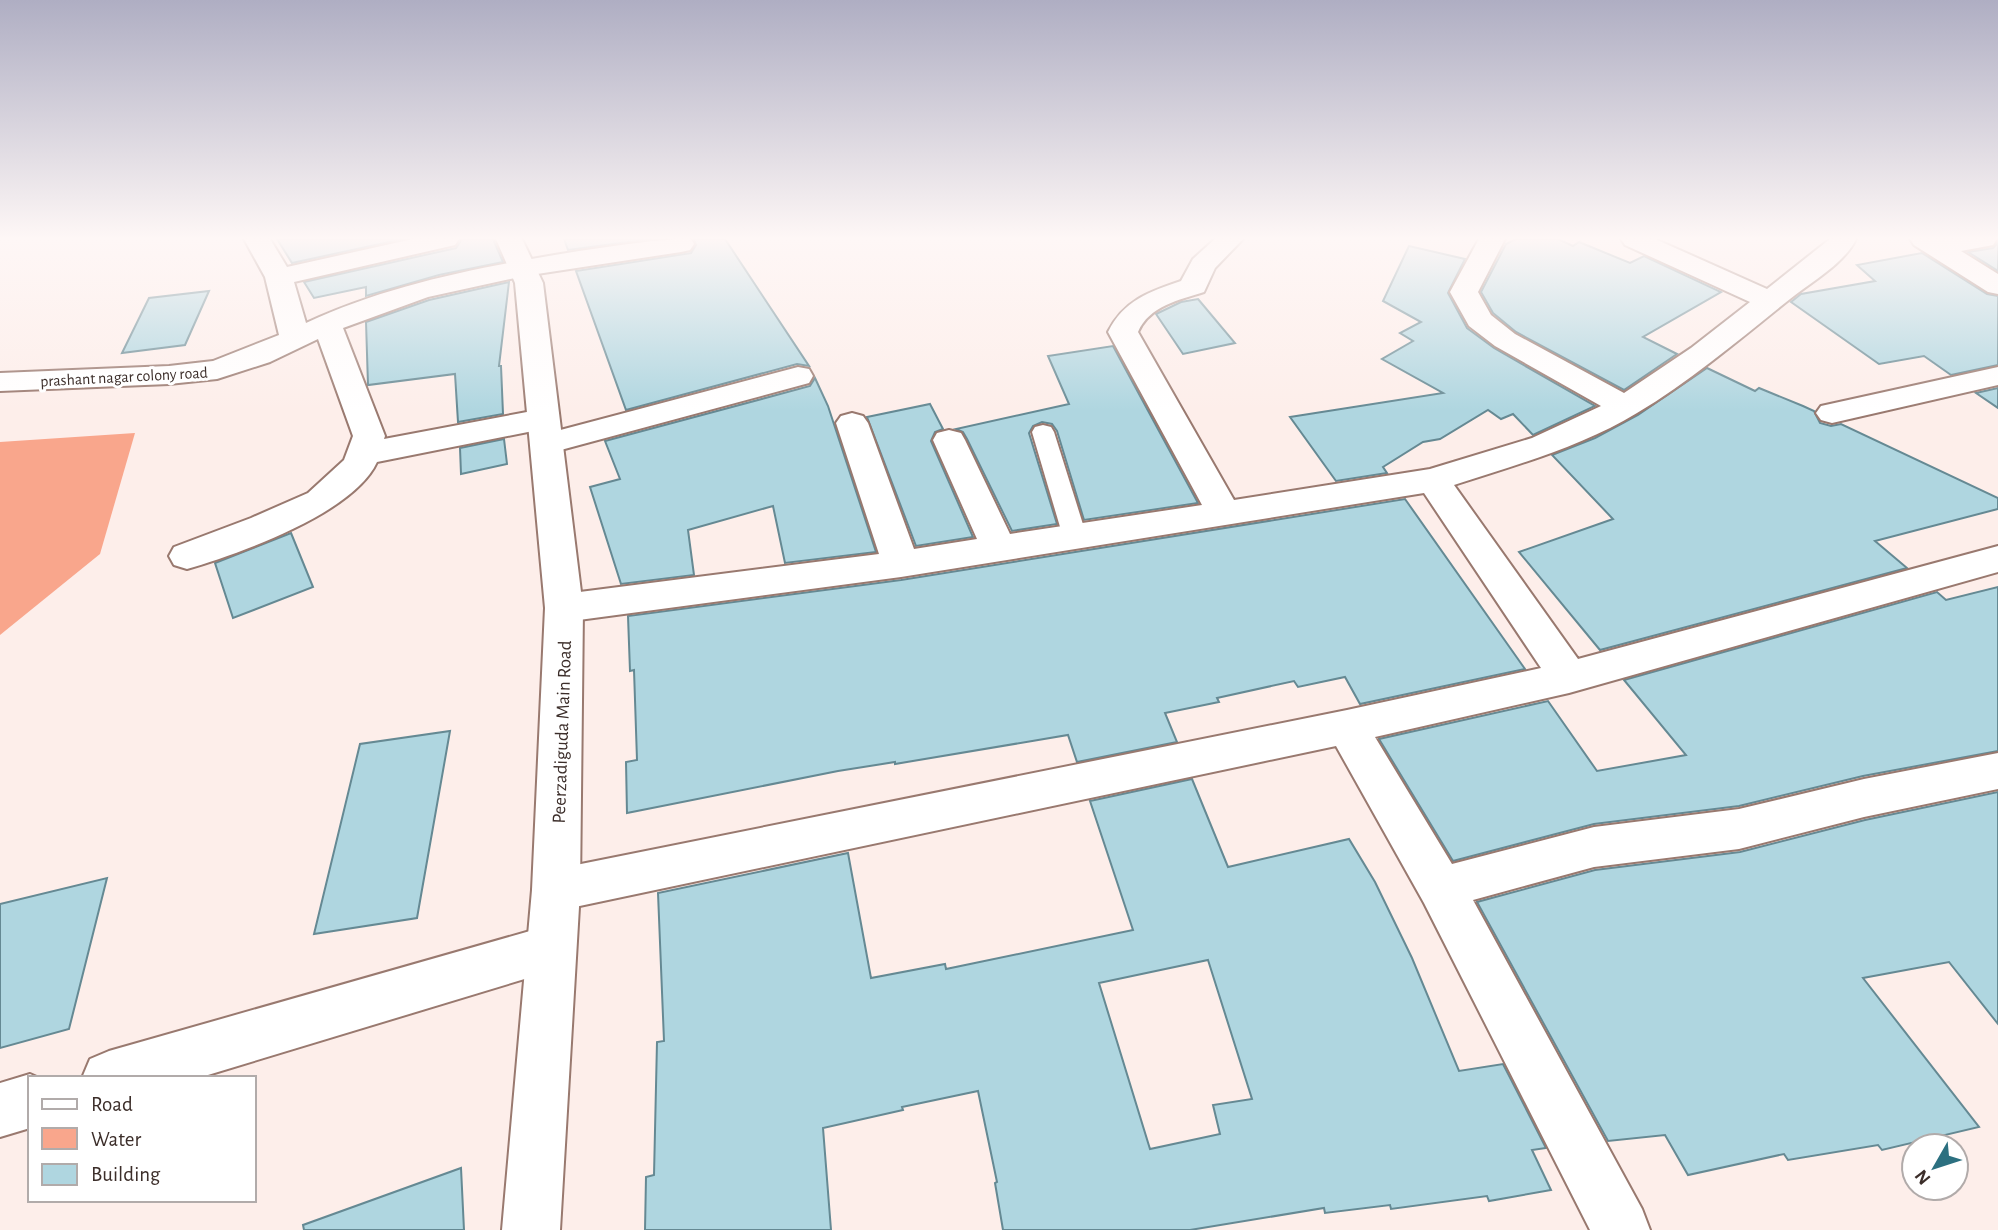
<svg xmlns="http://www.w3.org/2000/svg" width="1998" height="1230" font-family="'Alegreya Sans',sans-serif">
  <rect width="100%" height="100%" fill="#fdeeea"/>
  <polygon fill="#f9a68c" points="135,433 100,554 0,635 0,442"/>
  <g fill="#afd6e0" stroke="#658993" stroke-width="2" fill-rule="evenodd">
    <polygon points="277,239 403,239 292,263"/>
    <polygon points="462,239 493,239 503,262 439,275 366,296 366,287 314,298 304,282 456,248"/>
    <polygon points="564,239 651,239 568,250"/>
    <polygon points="694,239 725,239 809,366 797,364 626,410 576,271 691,253 696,245"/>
    <polygon points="1516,239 1558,239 1573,246 1579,242 1630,263 1644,256 1721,292 1643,337 1677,354 1624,390 1516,332 1493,313 1481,292 1506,244"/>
    <polygon points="1998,243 1998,271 1968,252 1993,248"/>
    <polygon points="1409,246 1465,259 1448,293 1467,328 1494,348 1595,406 1533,435 1513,414 1501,419 1488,410 1440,439 1423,442 1383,467 1387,473 1336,481 1290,417 1443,393 1382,359 1413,341 1400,333 1421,322 1383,301"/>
    <polygon points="1922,253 1987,294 1998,296 1998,365 1951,375 1924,356 1879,364 1791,302 1801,294 1875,281 1857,265"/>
    <polygon points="509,282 499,366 501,366 503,414 458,422 455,374 368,385 366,322 429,300"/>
    <polygon points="209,291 185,345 122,353 149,298"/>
    <polygon points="1198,299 1235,343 1183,354 1156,314 1181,302"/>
    <polygon points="1113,346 1198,503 1084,520 1057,431 1052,424 1042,422 1033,426 1029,433 1057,524 1012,531 967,439 963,432 956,429 1069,404 1048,356"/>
    <polygon points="1707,368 1755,391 1759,388 1803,406 1814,411 1820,423 1831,426 1841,424 1998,498 1998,509 1875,541 1907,568 1600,650 1519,552 1613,519 1552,455 1595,438 1638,415"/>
    <polygon points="815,378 828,406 876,552 785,563 773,506 688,530 694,575 621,584 590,487 620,479 605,441 810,386"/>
    <polygon points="1998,388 1998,408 1976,393"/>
    <polygon points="930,404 943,429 935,432 931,441 973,537 916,546 867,417"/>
    <polygon points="504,439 507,464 461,474 460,448"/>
    <polygon points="1405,499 1525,669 1360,704 1345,677 1298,687 1294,681 1217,698 1219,702 1165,713 1177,742 1077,762 1068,735 895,764 895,762 838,771 627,813 626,762 637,760 634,670 630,671 628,616 901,580"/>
    <polygon points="291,533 313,587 233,618 215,563"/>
    <polygon points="1998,587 1998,751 1863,776 1739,806 1594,824 1453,861 1379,739 1548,701 1597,771 1686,755 1624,680 1937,592 1946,600"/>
    <polygon points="450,731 417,918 314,934 360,744"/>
    <path d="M1192,779L1228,867L1349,839L1375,882L1412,958L1459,1071L1503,1064L1546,1148L1532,1150L1551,1190L1489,1201L1487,1196L1391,1209L1390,1205L1325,1213L1324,1208L1190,1230H1003L995,1183L997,1182L978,1091L902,1107L903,1110L823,1128L831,1230H645L646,1177L654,1175L657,1042L664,1041L658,893L848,853L871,978L945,964L946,969L1133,930L1090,801ZM1208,960L1252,1099L1213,1105L1220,1134L1150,1149L1099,983Z"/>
    <polygon points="1998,792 1998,1024 1949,962 1863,978 1979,1127 1882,1150 1878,1145 1788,1160 1784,1154 1688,1175 1665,1135 1608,1141 1477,902 1595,870 1740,852 1865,820"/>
    <polygon points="107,878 69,1029 0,1048 0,904"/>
    <polygon points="461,1168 464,1230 304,1230 303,1225"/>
  </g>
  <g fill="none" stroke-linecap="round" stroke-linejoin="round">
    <defs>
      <polygon id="service" points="1043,425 1051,427 1054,432 1087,537 1084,543 1075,545 1066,543 1063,537 1032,432 1035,427"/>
      <g id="minor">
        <path d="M244,239H270L287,267L413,239H459L455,245L294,282L306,323C392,283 486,266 579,251C616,246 653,239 691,239L694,244L690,250L681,252L524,276L428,297L343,328L385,436L384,439L543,409L554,412L559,419L554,426L543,429L377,462C354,513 239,554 187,569L174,565L169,556L174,547L251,518L308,493L344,460L353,436L318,339L270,362L217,379L169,384L0,391V373L169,366L213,361L279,335L265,277Z"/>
        <path d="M1215,239H1243L1215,268L1204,292C1179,300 1149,306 1138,332L1234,500L1430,469L1532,438L1601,406L1495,346L1469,326L1450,292L1479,239H1505L1478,292L1491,315L1515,334L1624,393L1691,348L1750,302L1625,245L1621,239H1655L1767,289L1830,239H1856C1845,263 1811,282 1790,299C1741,338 1691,381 1637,413C1581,447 1516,465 1454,485L1578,659L1998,546V572L1569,693L1375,737L1452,864L1594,827L1739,809L1864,779L1998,753V789L1864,817L1739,849L1594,867L1473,900L1642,1209L1650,1230H1590L1424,903L1336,746L556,911L539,905L532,890L539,875L556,869L1347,710L1541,668L1424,493L901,577L564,622L550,618L545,608L550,598L564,594L879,554L836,423L841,416L852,413L863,416L868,423L914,549L977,539L933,440L937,433L949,430L961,433L965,440L1010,534L1202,505L1108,332C1124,300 1149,292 1181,281L1193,259Z"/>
        <polygon points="1910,239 1997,239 1993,245 1961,251 1998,274 1998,294 1988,292 1914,245"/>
        <polygon points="798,367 809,369 813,376 809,383 546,454 534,451 530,444 534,437"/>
        <polygon points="1998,367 1998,385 1832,423 1821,420 1816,413 1821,406"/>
        <polygon points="551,925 568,932 576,948 568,964 551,971 198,1078 82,1078 90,1059 109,1051"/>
        <polygon points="30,1074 39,1078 30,1078 30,1128 0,1137 0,1083"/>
      </g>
      <polygon id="tertiary" points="496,239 522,239 543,283 583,608 580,890 560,1230 502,1230 532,890 545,608 515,283"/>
    </defs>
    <use href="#service" stroke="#99796f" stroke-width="4"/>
    <use href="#minor" stroke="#99796f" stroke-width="4"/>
    <use href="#tertiary" stroke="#99796f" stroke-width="4"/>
    <use href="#service" fill="#fff" fill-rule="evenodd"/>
    <use href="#minor" fill="#fff" fill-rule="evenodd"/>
    <use href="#tertiary" fill="#fff" fill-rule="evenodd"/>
  </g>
  <linearGradient id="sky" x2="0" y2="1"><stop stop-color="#afaec3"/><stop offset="0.58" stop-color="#fef7f6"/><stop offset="1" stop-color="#fef7f6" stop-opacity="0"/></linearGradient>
  <rect width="1998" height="411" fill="url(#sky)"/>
  <g text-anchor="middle" stroke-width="6" stroke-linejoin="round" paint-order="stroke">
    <g font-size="16" fill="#3c2e2a" stroke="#fff">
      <text transform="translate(124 376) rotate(-3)" y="6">prashant nagar colony road</text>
    </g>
    <g font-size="19" fill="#3c2e2a" stroke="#fff">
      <text transform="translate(561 732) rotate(-88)" y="7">Peerzadiguda Main Road</text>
    </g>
  </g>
  <rect x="28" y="1076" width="228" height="126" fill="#ffffff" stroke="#b1abaa" stroke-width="2"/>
  <rect x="42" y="1099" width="35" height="10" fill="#ffffff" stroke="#b1abaa" stroke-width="2"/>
  <text x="91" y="1111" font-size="21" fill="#3c2e2a">Road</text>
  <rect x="42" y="1128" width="35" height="21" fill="#f9a68c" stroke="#b1abaa" stroke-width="2"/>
  <text x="91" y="1146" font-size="21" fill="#3c2e2a">Water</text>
  <rect x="42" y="1164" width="35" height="21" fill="#afd6e0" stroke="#b1abaa" stroke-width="2"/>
  <text x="91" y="1181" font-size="21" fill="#3c2e2a">Building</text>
  <g transform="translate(1935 1167) rotate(231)"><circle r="33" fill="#ffffff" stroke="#b1abaa" stroke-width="2"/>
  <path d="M0-5L12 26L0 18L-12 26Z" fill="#2c7080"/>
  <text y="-10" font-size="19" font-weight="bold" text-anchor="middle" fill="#3c2e2a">N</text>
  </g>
</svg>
